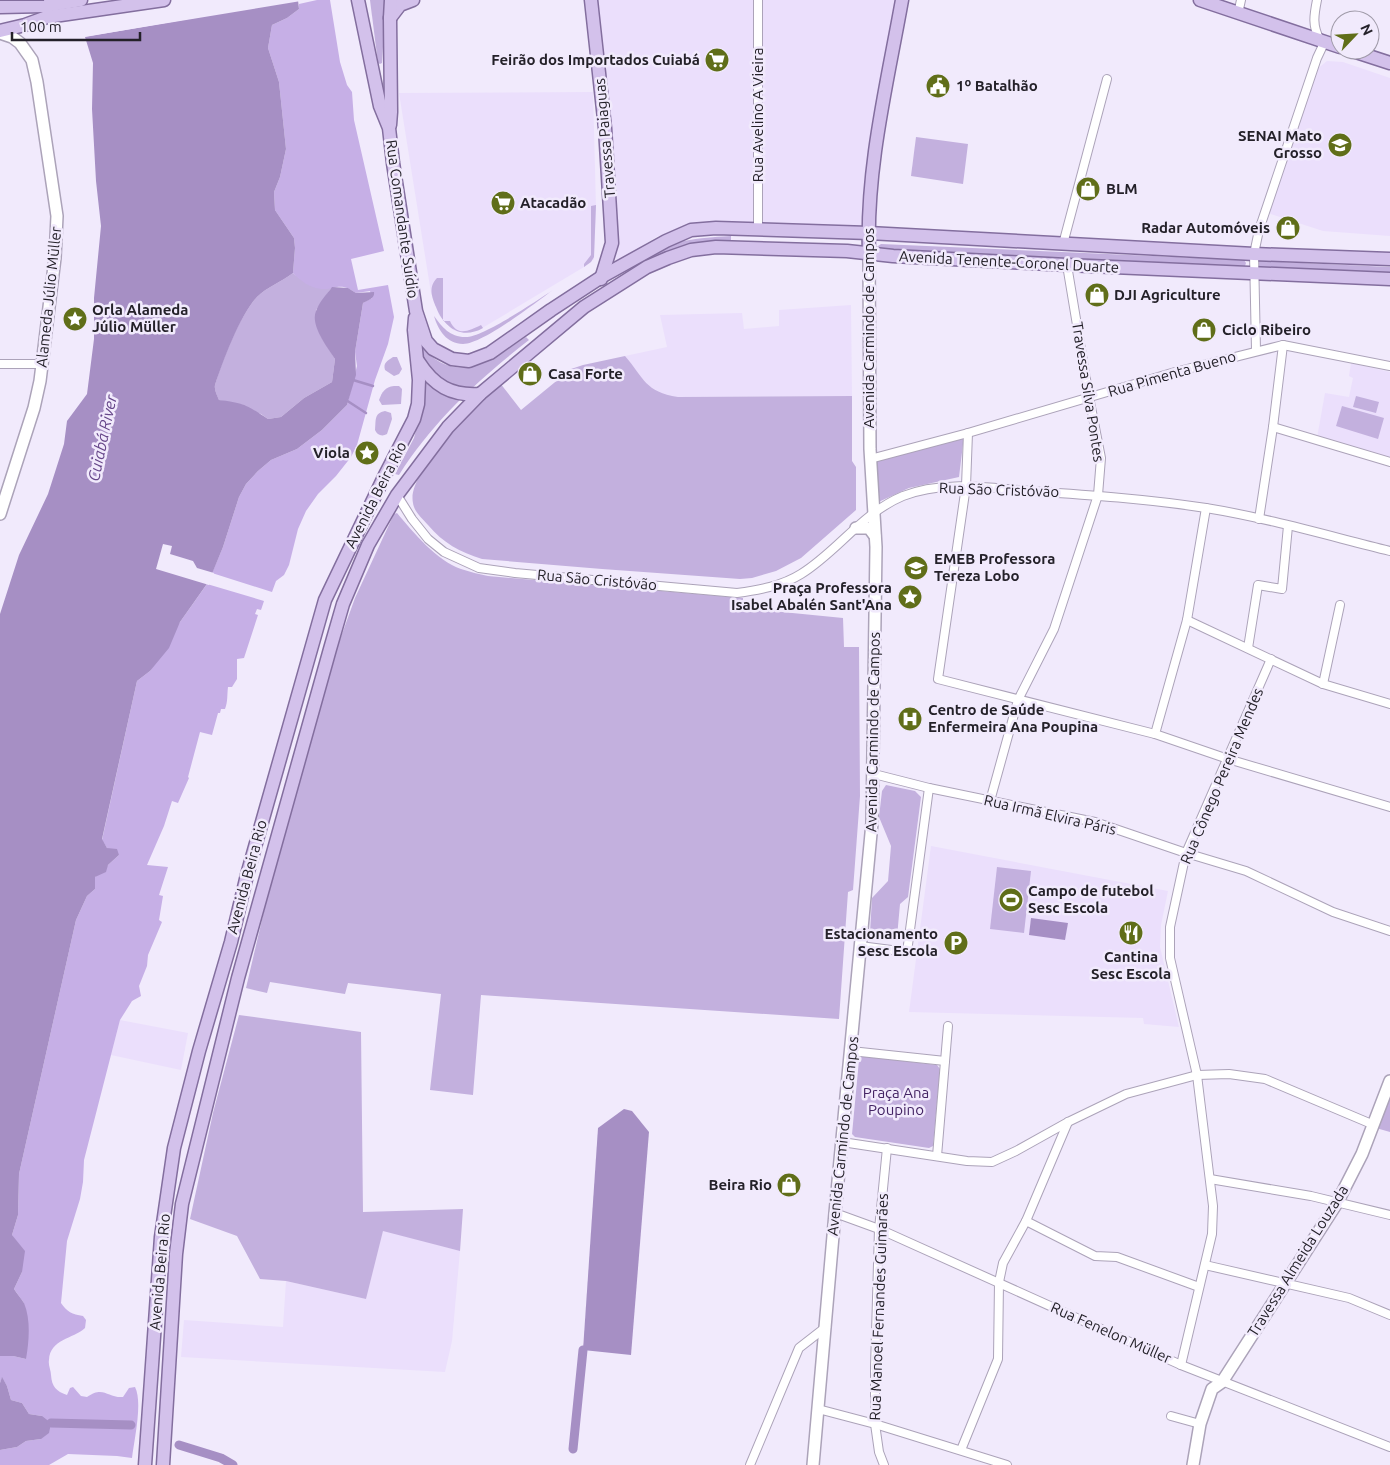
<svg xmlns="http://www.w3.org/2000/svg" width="1390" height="1465" font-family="Ubuntu,sans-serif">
  <rect width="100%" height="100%" fill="#f1eafc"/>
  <g fill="#ebdffc">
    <polygon points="595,0 756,0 755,225 690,225 656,237 616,263"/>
    <polygon points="761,0 896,0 867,230 760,225"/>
    <polygon points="1327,61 1343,62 1390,78 1390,236 1323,231 1268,213 1316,70"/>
    <polygon points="593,92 596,207 594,259 584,267 479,330 464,333 453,330 439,315 431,293 399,93"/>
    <polygon points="851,305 852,396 677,397 664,395 655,391 644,381 625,356 667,347 660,315 742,313 744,329 779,326 779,310"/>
    <polygon points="1351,363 1390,372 1390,459 1317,438 1325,393 1349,397 1353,378 1349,376"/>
    <polygon points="931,846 1168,891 1161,925 1160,947 1179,1027 1144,1024 1143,1018 909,1012"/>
    <polygon points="120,1020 188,1033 181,1070 111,1055"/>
    <polygon points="383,1230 460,1251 452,1341 445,1372 181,1357 184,1320 283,1327 286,1281 366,1299"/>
  </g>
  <g fill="#c3b0de">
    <polygon points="370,0 386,0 382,63 380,64 378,63"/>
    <polygon points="916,137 968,144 963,184 911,176"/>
    <polygon points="596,205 594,257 591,262 584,267 584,264 591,255 591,206"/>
    <path d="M731,236V242L657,259L652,257C664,239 712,237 731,236Z"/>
    <polygon points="881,244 1244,260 1246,263 1245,266 881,250 878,246"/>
    <polygon points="1259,261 1390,267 1390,273 1259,267 1257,262"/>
    <path d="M293,273C305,283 317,291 332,287L316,310L320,335L335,359L332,382L304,398L281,417L268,419L261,414L219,400C217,396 214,390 215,385C222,361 240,315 257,297C267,287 281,282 293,273Z"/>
    <path d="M437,278H443V321H450C457,337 469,331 481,325L483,328C462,340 444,328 436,307C432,297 428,287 437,278Z"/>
    <path d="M553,290C535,303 483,344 463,344C447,344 438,330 434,316C442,327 450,337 465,337C482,338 536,301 553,290Z"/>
    <path d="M526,337L529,340C479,379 433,421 399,475L395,474L414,438L421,410L415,339C452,388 486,364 526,337Z"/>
    <path d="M625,356C644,378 645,392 678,397L852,396V461L856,467V510L801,558L776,571L752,578L740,579L602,569L482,559C460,552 443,543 428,525C423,519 414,512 413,503C406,472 478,404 500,383L521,410L571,369L583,365Z"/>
    <path d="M393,357H397L402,369L399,374L394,376L385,370C383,363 387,361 393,357Z"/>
    <path d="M394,386H399L402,389L401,404L382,405L379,400C382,392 385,387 394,386Z"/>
    <polygon points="1356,396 1379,402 1376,413 1353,407"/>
    <polygon points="1342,406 1384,418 1378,439 1336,426"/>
    <path d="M385,411L391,413L392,419L387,434C382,437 377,435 375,430C376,420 374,413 385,411Z"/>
    <polygon points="964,436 959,477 909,488 874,504 873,462"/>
    <path d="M397,513C413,532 437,561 461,569C470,572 479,574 488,576L743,598V608L843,618L844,647H859L860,796L853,890L848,892L839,1019L481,995L473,1095L430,1090L441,994L348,983L345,994L270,982L267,993L246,988L265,907L338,645L355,598L394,514Z"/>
    <polygon points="886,785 915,791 921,797 908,897 900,904 897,937 895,940 874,940 870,933 872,898 888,881 891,846 879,817 882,791"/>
    <polygon points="997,867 1031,871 1024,933 990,929"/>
    <polygon points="239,1015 361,1032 363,1212 463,1209 460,1251 383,1231 366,1299 286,1281 260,1279 237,1236 190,1219 213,1113"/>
    <polygon points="862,1056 937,1065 940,1069 933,1146 929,1148 855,1137 852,1134 859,1060"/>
    <polygon points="1390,1092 1390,1132 1376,1128"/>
  </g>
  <g fill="#c6afe6">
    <path d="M317,0H330L340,62L347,85L352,92L354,120L384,251L351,259L358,290L388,285L394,317L388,344L375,380L357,445L351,457L336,476L318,494L306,511L298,529L289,565L284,575L276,581L272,592L212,573L223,547L239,497L246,484L258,471L271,460L297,449L322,430L347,405L357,366L355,352L363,303L372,298L370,291L356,293C339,281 337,290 321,289C310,288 301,281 293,273L295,248L294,238L275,210L274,192L280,177L286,149L279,82L268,48L272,25L287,18L299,9V4Z"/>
    <path d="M207,584L264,601L261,610L257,609L255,614L258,615L244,658L237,659V679L232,687H228C227,694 228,702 225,709H221L220,713H218L212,735L200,732L188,777L189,778L178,803L172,801L164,826L147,865L168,867L159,895L163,896L159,920L162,922L148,955L147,966L139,986L141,996L132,1001L120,1020L84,1160L83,1182L80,1199L67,1241L61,1303C67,1312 72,1314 83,1316L86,1320L85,1328C73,1339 50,1339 49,1360C48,1365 51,1370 51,1375C52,1387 56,1391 67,1395L70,1388L73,1387L81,1396L87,1397C104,1385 107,1398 123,1397L129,1388L135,1387C143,1402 134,1441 132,1458L117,1456L68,1454L49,1465H0V1450L17,1447L26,1441L41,1439L42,1416L29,1414L22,1403L11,1400L7,1386L2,1378L0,1383V1356H13L26,1359L24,1303L14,1289L22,1272L12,1235L18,1215L19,1174L76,920L87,896L95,889V877L119,855L107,848L102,840L137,681L150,671L180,622Z"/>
  </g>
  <g fill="#a68fc4">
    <path d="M298,0L299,9L287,18L272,25L268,48L279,82L286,149L280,177L274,192L275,210L294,238L295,248L293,273C281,282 267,287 257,297C240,315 223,361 215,385C214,390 217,395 219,400C244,403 247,405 268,419L281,417L304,398L332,382L335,359C327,347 310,325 316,311C319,302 327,294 332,287L348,288L356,293L374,292C375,298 369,300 363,303L355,352L356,375L347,405L322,430L297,449L271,460L258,471L246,484L239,497L223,547L209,581L180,622L169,648L150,671L137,681L102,839L107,848L117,849L119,855L108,865L106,872L95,877V889L87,896L76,920L19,1174L18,1215L12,1235L25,1251L22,1272L14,1289C17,1294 21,1298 24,1303C31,1320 29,1341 26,1359L13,1356H0V614L19,555L48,494L64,444L67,421L87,394L94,339V298L101,226L96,181L92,109L93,63L85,37Z"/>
    <polygon points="1031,918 1068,923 1065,940 1029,935"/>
    <polygon points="624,1109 632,1111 649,1132 631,1355 583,1350 598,1128"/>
    <polygon points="2,1377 7,1386 11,1400 22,1403 29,1414 42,1416 51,1423 49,1433 41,1439 26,1441 17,1447 0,1450 0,1383"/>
  </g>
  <g fill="#f1eafc">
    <polygon points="76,0 301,0 301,1 83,37"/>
    <polygon points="163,544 172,546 170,554 193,561 197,568 214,573 209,585 156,569"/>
  </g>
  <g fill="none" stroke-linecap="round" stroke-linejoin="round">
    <g stroke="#a68fc4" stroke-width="2.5">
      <polyline points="353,380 373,386"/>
      <polyline points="346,400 366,413"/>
    </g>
    <g stroke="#a68fc4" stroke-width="9">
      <polyline points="51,1423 131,1425"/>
      <polyline points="179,1445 221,1458 233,1465"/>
      <polyline points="573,1449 583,1350"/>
    </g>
    <defs>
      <g id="street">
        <path d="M1317,0C1314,15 1312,26 1320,40"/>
        <polyline points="1238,14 1241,0"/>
        <polyline points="758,230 758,0"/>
        <polyline points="1063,244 1107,79"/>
        <polyline points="1256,350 1254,254 1259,230 1317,58 1325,41"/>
        <polyline points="0,364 43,364"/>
        <polyline points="1273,427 1390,462"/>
        <polyline points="968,433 966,486 938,679 1155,734 1228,759 1390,807"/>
        <polyline points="870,459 968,433 1175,372 1283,345 1390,366"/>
        <path d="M397,495L412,519L428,539L444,552L479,568L515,573L737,593C759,590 782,586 801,574C837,552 862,513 903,496C943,480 988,488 1030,491C1089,495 1148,499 1206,508C1268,518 1329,536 1390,551"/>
        <polyline points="1259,519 1273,427 1283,345"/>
        <polyline points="1187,620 1323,684 1390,704"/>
        <polyline points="1248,648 1258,585 1282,589 1288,526"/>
        <polyline points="1323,684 1340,605"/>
        <polyline points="1155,734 1187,620 1206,508"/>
        <polyline points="874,774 929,788 1095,822 1186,853 1246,871 1333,912 1390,931"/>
        <polyline points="990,801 1018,700 1054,629 1098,495 1101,458 1089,397 1067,265"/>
        <polyline points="860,946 907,952 929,788"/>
        <polyline points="851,1051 945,1061"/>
        <polyline points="842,1142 967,1161 992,1162 1016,1151 1068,1122 1126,1094 1197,1075 1229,1074 1265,1079 1374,1125"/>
        <polyline points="937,1156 948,1026"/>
        <polyline points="1210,1179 1311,1196 1390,1215"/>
        <polyline points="835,1213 879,1229 1181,1365 1390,1447"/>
        <polyline points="1026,1221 1095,1256 1117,1257 1199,1287"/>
        <polyline points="1205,1265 1349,1298 1390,1315"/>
        <polyline points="1181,1365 1212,1234 1213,1206 1197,1075 1170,958 1170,927 1186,853 1271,659"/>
        <polyline points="818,1409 875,1424 1007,1465"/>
        <polyline points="1171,1416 1200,1424"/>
        <polyline points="961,1450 998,1359 999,1282 1003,1263 1026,1221 1068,1122"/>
        <polyline points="750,1465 799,1348 826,1327"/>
        <polyline points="884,1465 879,1452 875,1424 875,1368 879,1229 887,1148"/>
      </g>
      <g id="secondary">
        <polyline points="0,33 12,37 20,43 32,60 37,82 57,216 55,258 40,381 34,408 0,514"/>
        <polyline points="856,528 869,528 875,536"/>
        <polyline points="813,1465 835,1213 872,823 876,547 870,449 869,253"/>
        <polyline points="1193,1465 1200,1424 1212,1389 1222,1382 1337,1203 1362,1154 1390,1081"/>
      </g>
      <g id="primary">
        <polyline points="358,0 380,106 389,128 393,163 416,311 426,341 433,349 452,359 469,361 490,353 551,310 603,276 666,241 691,230 716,228 869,233 1254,254 1390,259"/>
        <polyline points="591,0 605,128 612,243 601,279"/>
        <polyline points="1200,0 1340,47"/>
        <polyline points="0,7 45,6 81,0"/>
        <polyline points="390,18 400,5 413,0"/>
        <polyline points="0,31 25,25 47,17 164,0"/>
        <polyline points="1350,50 1390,63"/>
        <polyline points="390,125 391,112 390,18 391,0"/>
        <path d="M869,253C866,168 887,84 902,0"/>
        <path d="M418,361C434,386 451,396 480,394"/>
        <polyline points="145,1465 161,1237 174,1148 199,1051 231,942 247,875 325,600 385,475 414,419 418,404 419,380 414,330 415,318"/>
        <polyline points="163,1465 176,1254 182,1204 238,978 330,649 343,604 368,545 397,495 448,427 480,394 584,307 647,267 668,258 691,250 716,247 847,251 893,256 1067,265 1390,279"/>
      </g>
    </defs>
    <use href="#street" stroke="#aca3b9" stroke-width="10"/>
    <use href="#secondary" stroke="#aca3b9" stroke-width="14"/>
    <use href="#primary" stroke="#836e9e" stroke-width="15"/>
    <use href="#street" stroke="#fff" stroke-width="8"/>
    <use href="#secondary" stroke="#fff" stroke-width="11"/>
    <use href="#primary" stroke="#d3c1eb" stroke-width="12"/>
  </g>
  <defs>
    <symbol id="supermarket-disc" viewBox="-11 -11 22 22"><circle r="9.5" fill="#606e19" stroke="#f1eafc"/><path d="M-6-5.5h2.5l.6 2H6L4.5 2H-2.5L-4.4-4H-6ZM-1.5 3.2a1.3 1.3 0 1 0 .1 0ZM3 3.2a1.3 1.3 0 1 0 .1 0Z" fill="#fff"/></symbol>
    <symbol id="civic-disc" viewBox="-11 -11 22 22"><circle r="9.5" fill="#606e19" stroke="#f1eafc"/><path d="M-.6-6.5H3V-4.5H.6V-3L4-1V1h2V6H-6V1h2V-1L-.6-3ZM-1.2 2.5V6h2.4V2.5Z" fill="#fff"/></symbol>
    <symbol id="university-disc" viewBox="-11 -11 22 22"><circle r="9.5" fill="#606e19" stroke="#f1eafc"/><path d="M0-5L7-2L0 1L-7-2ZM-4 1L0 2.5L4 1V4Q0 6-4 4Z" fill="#fff"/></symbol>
    <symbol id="shop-disc" viewBox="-11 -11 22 22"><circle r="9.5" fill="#606e19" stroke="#f1eafc"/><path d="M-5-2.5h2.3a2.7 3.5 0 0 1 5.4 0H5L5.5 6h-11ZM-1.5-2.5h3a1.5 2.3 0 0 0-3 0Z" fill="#fff"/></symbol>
    <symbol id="sight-disc" viewBox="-11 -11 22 22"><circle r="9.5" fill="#606e19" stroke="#f1eafc"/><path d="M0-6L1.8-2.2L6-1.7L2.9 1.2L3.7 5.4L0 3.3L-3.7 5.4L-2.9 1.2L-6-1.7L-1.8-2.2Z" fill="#fff"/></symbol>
    <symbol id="school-disc" viewBox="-11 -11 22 22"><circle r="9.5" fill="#606e19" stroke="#f1eafc"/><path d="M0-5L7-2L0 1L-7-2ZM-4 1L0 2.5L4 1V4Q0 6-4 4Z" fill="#fff"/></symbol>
    <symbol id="hospital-disc" viewBox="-11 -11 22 22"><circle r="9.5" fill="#606e19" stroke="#f1eafc"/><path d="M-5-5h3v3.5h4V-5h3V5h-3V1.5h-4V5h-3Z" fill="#fff"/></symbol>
    <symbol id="stadium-disc" viewBox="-11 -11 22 22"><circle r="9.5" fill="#606e19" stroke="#f1eafc"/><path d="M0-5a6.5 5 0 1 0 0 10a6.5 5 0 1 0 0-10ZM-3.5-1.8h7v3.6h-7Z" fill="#fff"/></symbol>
    <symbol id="restaurant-disc" viewBox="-11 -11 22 22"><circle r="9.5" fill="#606e19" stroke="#f1eafc"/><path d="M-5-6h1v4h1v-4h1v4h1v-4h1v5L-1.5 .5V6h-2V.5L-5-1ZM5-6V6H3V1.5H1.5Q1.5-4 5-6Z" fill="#fff"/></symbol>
    <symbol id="parking-disc" viewBox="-11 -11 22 22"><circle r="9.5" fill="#606e19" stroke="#f1eafc"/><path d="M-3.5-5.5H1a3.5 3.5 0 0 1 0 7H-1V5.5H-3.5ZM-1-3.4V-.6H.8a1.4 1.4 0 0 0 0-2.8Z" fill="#fff"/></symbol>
  </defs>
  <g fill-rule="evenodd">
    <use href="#supermarket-disc" x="703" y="46" width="28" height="28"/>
    <use href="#civic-disc" x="924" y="72" width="28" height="28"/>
    <use href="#university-disc" x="1326" y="131" width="28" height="28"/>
    <use href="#shop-disc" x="1074" y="175" width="28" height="28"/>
    <use href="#supermarket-disc" x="489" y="189" width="28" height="28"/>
    <use href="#shop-disc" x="1274" y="214" width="28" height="28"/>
    <use href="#shop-disc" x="1083" y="281" width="28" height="28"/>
    <use href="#sight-disc" x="61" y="305" width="28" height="28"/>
    <use href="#shop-disc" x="1190" y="316" width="28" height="28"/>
    <use href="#shop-disc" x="516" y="360" width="28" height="28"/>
    <use href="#sight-disc" x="353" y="439" width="28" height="28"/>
    <use href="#school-disc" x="902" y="554" width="28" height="28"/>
    <use href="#sight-disc" x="896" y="583" width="28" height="28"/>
    <use href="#hospital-disc" x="896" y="705" width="28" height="28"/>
    <use href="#stadium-disc" x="997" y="886" width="28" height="28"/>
    <use href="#restaurant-disc" x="1117" y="919" width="28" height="28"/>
    <use href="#parking-disc" x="942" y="929" width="28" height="28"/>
    <use href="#shop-disc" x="775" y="1171" width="28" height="28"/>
  </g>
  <g text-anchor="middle" stroke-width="5" stroke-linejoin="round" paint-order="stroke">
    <g font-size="15" font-weight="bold" fill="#242129" stroke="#f1eafc" text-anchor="start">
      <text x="700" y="65" text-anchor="end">Feirão dos Importados Cuiabá</text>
      <text x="956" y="91">1º Batalhão</text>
      <text x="1322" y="141" text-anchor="end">SENAI Mato<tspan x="1322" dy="17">Grosso</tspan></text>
      <text x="1106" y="194">BLM</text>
      <text x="520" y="208">Atacadão</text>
      <text x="1270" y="233" text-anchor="end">Radar Automóveis</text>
      <text x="1114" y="300">DJI Agriculture</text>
      <text x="92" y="315">Orla Alameda<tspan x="92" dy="17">Júlio Müller</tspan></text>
      <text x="1222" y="335">Ciclo Ribeiro</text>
      <text x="548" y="379">Casa Forte</text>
      <text x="350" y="458" text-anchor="end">Viola</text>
      <text x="934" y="564">EMEB Professora<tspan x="934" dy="17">Tereza Lobo</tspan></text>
      <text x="892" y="593" text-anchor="end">Praça Professora<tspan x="892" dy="17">Isabel Abalén Sant'Ana</tspan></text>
      <text x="928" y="715">Centro de Saúde<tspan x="928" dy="17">Enfermeira Ana Poupina</tspan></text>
      <text x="1028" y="896">Campo de futebol<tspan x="1028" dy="17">Sesc Escola</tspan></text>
      <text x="938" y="939" text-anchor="end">Estacionamento<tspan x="938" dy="17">Sesc Escola</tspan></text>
      <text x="1131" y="962" text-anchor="middle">Cantina<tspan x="1131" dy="17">Sesc Escola</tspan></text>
      <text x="772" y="1190" text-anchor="end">Beira Rio</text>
    </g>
    <g font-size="15" fill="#242129" stroke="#f1eafc">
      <text transform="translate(758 115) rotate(-90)" y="5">Rua Avelino A Vieira</text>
      <text transform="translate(605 138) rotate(-95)" y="5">Travessa Paiaguas</text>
      <text transform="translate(402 219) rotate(82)" y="5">Rua Comandante Suídio</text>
      <text transform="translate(1009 262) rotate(3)" y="5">Avenida Tenente-Coronel Duarte</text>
      <text transform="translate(49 297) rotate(-84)" y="5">Alameda Júlio Müller</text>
      <text transform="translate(869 328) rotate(-90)" y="5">Avenida Carmindo de Campos</text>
      <text transform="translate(1172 374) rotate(-16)" y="5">Rua Pimenta Bueno</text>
      <text transform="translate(1088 392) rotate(81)" y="5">Travessa Silva Pontes</text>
      <text transform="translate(999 490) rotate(2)" y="5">Rua São Cristóvão</text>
      <text transform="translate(376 495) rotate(-63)" y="5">Avenida Beira Rio</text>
      <text transform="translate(597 580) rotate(5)" y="5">Rua São Cristóvão</text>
      <text transform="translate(873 732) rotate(-89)" y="5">Avenida Carmindo de Campos</text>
      <text transform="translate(1222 776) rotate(-67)" y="5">Rua Cônego Pereira Mendes</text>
      <text transform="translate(1050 815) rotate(13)" y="5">Rua Irmã Elvira Páris</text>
      <text transform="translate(247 877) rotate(-75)" y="5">Avenida Beira Rio</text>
      <text transform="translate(843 1136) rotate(-84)" y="5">Avenida Carmindo de Campos</text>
      <text transform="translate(1298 1261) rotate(-58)" y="5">Travessa Almeida Louzada</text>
      <text transform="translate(160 1272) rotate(-85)" y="5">Avenida Beira Rio</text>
      <text transform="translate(879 1307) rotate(-88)" y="5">Rua Manoel Fernandes Guimarães</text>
      <text transform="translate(1111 1333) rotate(24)" y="5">Rua Fenelon Müller</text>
    </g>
    <g font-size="15" fill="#442464" stroke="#f1eafc">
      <text x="896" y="1098">Praça Ana<tspan x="896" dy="17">Poupino</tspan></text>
    </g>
    <g font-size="16" font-style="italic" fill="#664689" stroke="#f1eafc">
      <text transform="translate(102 438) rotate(-78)" y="6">Cuiabá River</text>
    </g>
  </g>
  <g transform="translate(1355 35) rotate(65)"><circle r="24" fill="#f1eafc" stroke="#9f9aa8"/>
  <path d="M0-4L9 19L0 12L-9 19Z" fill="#606e19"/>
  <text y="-8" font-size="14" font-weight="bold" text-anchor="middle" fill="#242129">N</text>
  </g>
  <path d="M12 32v8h128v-8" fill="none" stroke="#242129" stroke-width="2.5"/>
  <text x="20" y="32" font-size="15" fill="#242129" stroke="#f1eafc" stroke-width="4" paint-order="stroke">100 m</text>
</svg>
